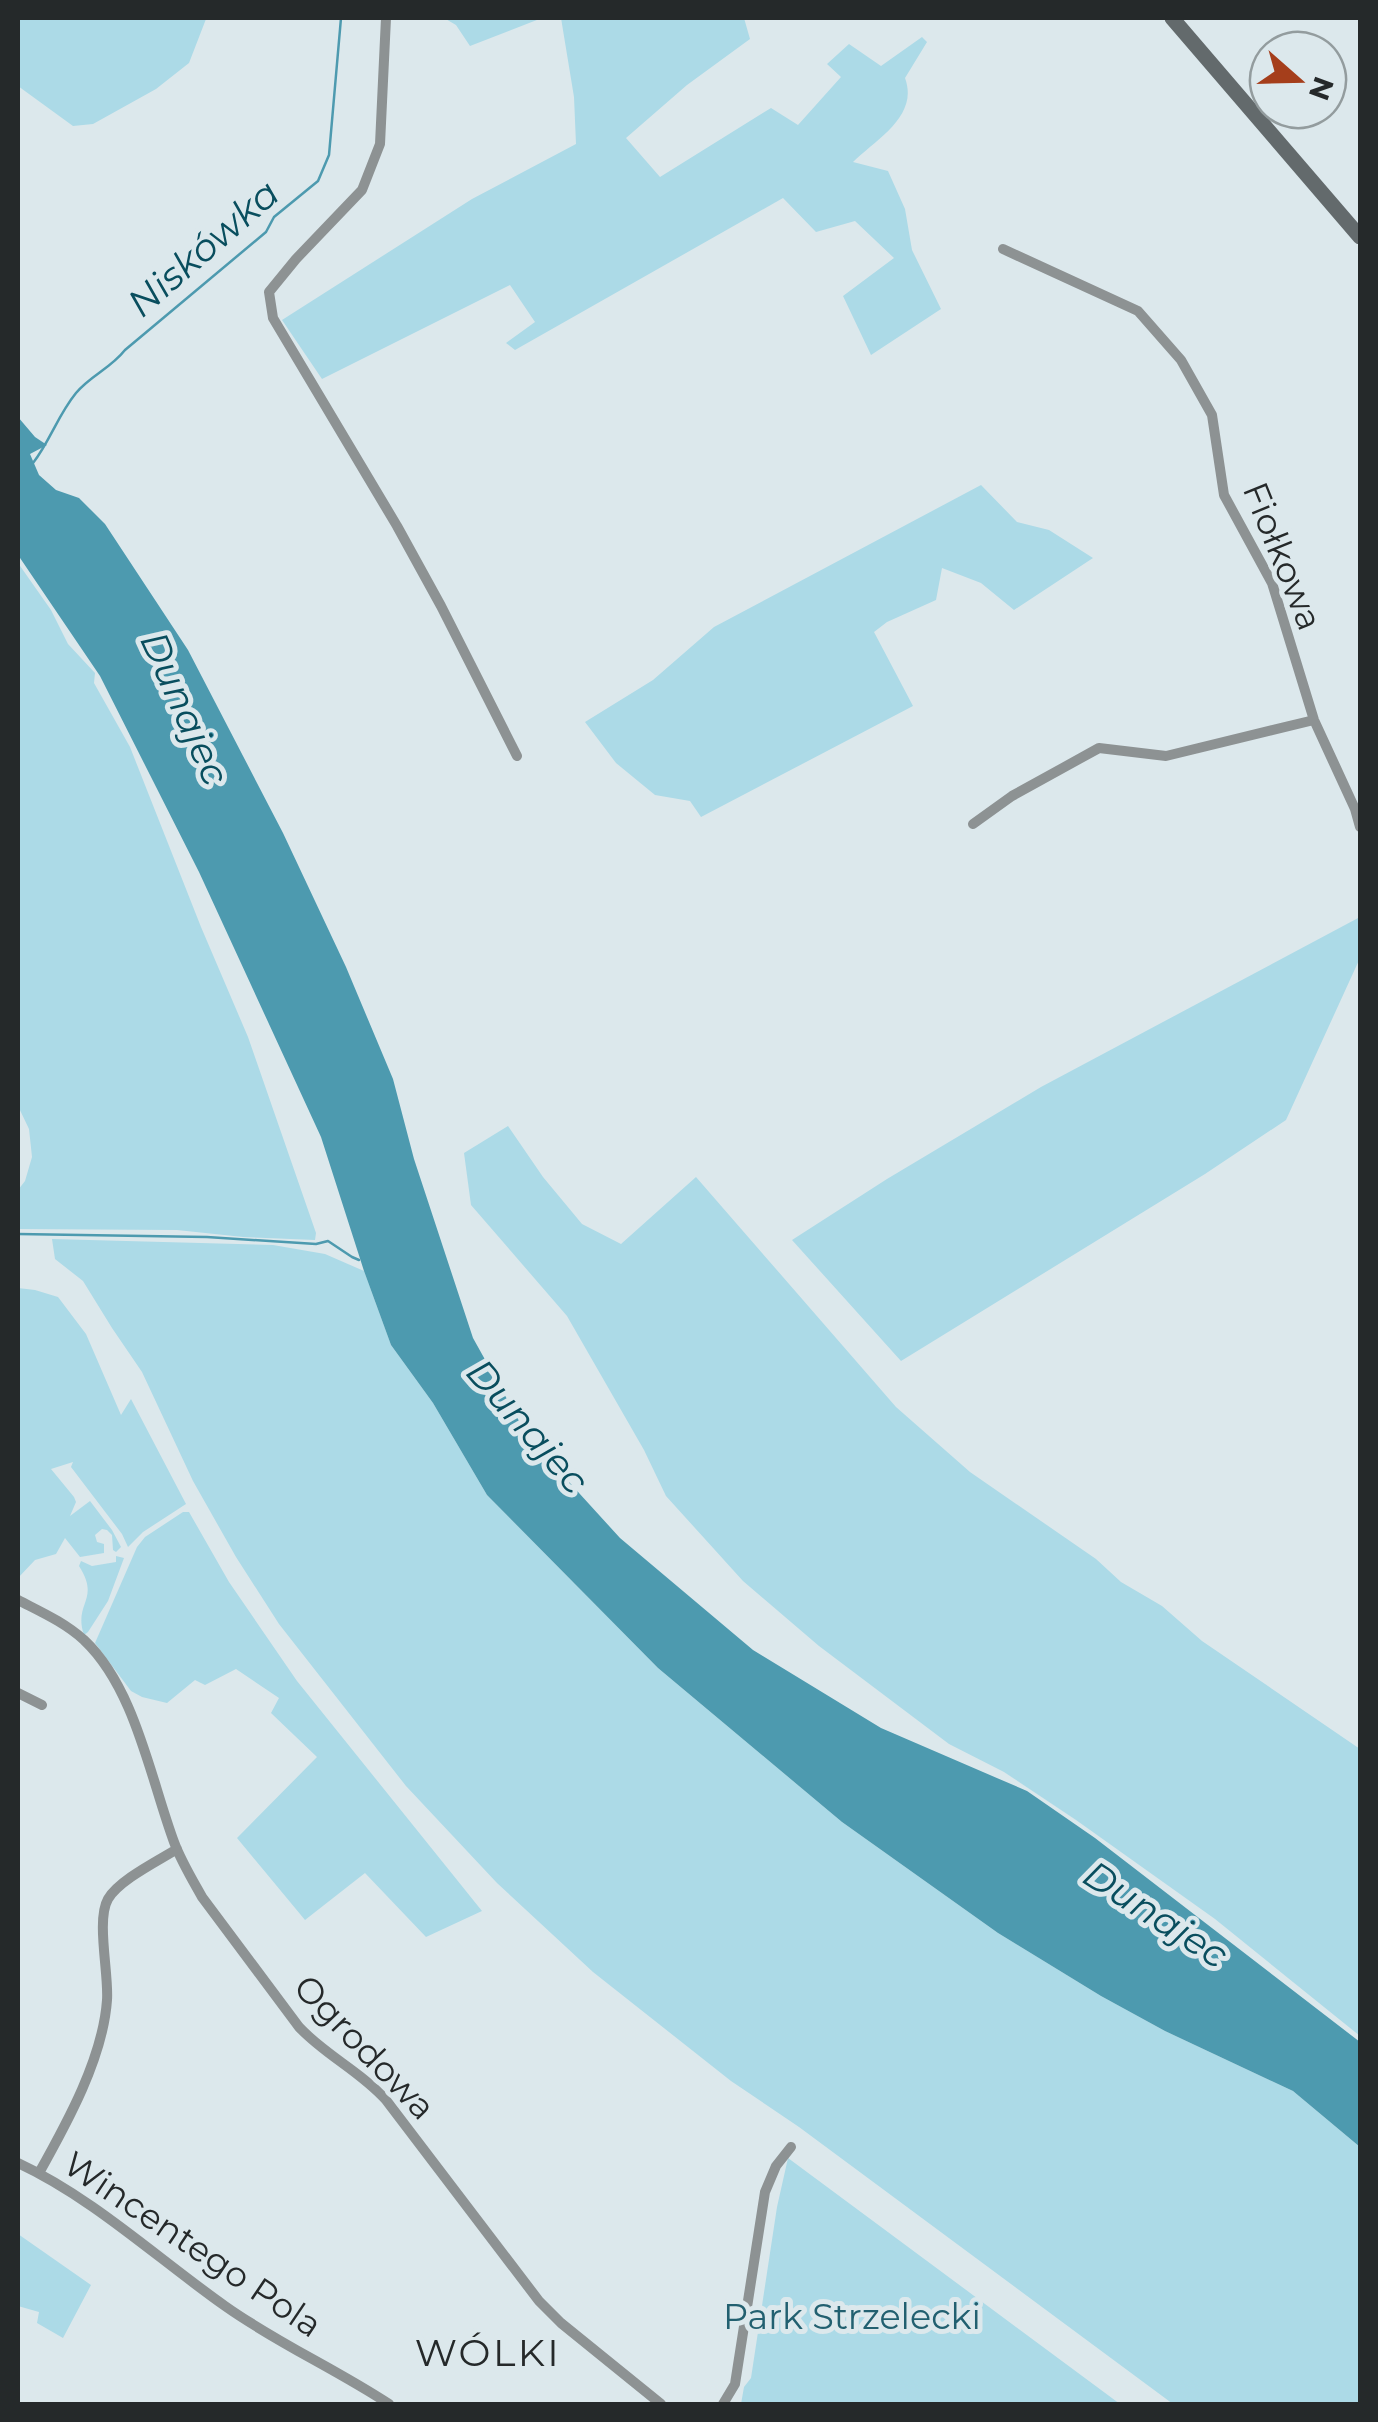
<svg xmlns="http://www.w3.org/2000/svg" width="1378" height="2422" font-family="Montserrat,sans-serif">
	<style>
		.green { fill: #acdae7 }
		.water { fill: #4d9aaf }
		.lines { fill: none; stroke-linecap: round; stroke-linejoin: round }
		.stream { stroke: #4d9aaf; stroke-width: 2.5 }
		.street { stroke: #8d9293; stroke-width: 10 }
		.secondary { stroke: #636a6c; stroke-width: 15 }
		.labels { text-anchor: middle; dominant-baseline: central; stroke-width: 10; stroke-linejoin: round; paint-order: stroke }
		.street-label { font-size: 35px; fill: #25292a; stroke: #dce8ec }
		.park-label { font-size: 35px; fill: #226070; stroke: #dce8ec }
		.water-label { font-size: 38px; font-style: italic; fill: #094e5e; stroke: #dce8ec }
		.neighbourhood-label { font-size: 38px; letter-spacing: 2.5px; fill: #25292a; stroke: #dce8ec }
	</style>
	<rect width="100%" height="100%" fill="#dce8ec"/>
	<!-- green -->
	<path class="green" d="M18 18H205L206 19 189 63 156 89 93 124 73 126 18 86Z
		M444 18H542L470 46 456 25Z
		M561 18H744L750 39 687 85 626 138 660 177 771 108 798 125 841 77 827 64 849 44 881 66 922 37 927 42 905 78C919 116 877 139 853 162L888 171 905 209 912 250 941 309 871 355 843 296 894 258 855 221 816 232 783 198 515 350 506 343 535 322 510 285 322 379 282 320 472 199 576 144 574 97Z
		M981 485 1017 522 1049 530 1093 558 1014 610 981 583 942 568 936 600 887 622 874 632 913 706 701 817 690 801 655 795 616 763 585 722 653 680 714 627Z
		M18 563 51 610 68 644 95 673 94 683 130 747 201 927 248 1037 316 1233 315 1240 243 1237 177 1230 18 1229V1190L25 1181 32 1157 29 1129 18 1106Z
		M1360 917V958L1286 1120 1205 1174 901 1361 792 1240 887 1179 1041 1087Z
		M508 1126 543 1177 582 1224 621 1244 696 1177 896 1407 970 1472 1096 1559 1121 1582 1162 1606 1202 1641 1360 1749V2036L1215 1919 1076 1820 1004 1772 949 1744 819 1646 743 1581 666 1496 644 1450 567 1316 471 1205 464 1153Z
		M52 1239 273 1245 325 1254 364 1271 391 1345 433 1403 487 1495 658 1668 842 1822 998 1933 1101 1996 1165 2031 1293 2091 1360 2147V2404H1173L799 2127 731 2081 593 1972 497 1883 406 1786 279 1624 236 1557 193 1481 142 1372 112 1328 83 1281 55 1259Z
		M18 1288 35 1290 58 1297 86 1334 121 1415 131 1399 186 1504 143 1532 128 1547 122 1534 71 1467 73 1462 51 1469 74 1497 76 1502 70 1516 90 1501 112 1530 121 1547 116 1552 113 1550 112 1535 107 1530 102 1529 95 1535 97 1542 104 1544V1553L80 1557 65 1538 56 1554 35 1560 18 1578Z
		M183 1512H189L229 1582 297 1681 482 1911 426 1937 365 1873 305 1920 237 1838 317 1757 271 1713 279 1698 236 1669 205 1685 195 1680 167 1703 142 1697 131 1691 95 1643 137 1547 145 1537Z
		M116 1556 124 1558 108 1601 88 1632 84 1635C73 1603 101 1600 79 1566L81 1561 92 1566 116 1562Z
		M788 2158 1120 2404H741L744 2387 751 2378 777 2207Z
		M18 2234 91 2285 63 2338 37 2323 39 2312 18 2306Z"/>
	<!-- water -->
	<path class="water" d="M18 417 35 437 47 445 30 454 39 475 56 490 79 498 105 524 188 650 283 833 346 967 393 1079 414 1159 473 1338 528 1437 620 1538 753 1650 881 1728 1027 1791 1095 1838 1360 2042V2147L1293 2091 1165 2031 1101 1996 998 1933 842 1822 658 1668 487 1495 433 1403 391 1345 364 1271 321 1137 199 872 100 676 18 555Z"/>
	<g class="lines">
		<!-- stream -->
		<path class="stream" d="M33 463C50 441 58 415 76 393 91 375 110 369 125 350L266 232 274 217 318 181 329 155 341 18
			M18 1234 207 1237 316 1244 328 1241 352 1257 359 1260"/>
		<!-- street -->
		<path class="street" d="M386 18 380 144 362 190 296 259 269 292 273 318 397 526 441 606 517 756
			M1003 249 1138 311 1181 360 1212 415 1224 495 1272 583 1314 720 1355 809 1360 827
			M973 824 1012 796 1099 748 1166 756 1314 720
			M18 1600C41 1612 64 1622 84 1640 135 1688 150 1777 174 1842 181 1861 192 1879 202 1897L299 2027C325 2055 360 2071 386 2100L539 2301 561 2323 661 2404
			M18 1693 42 1705
			M18 2163C93 2198 157 2258 225 2306 277 2343 336 2369 389 2404
			M39 2173C67 2123 103 2058 107 2000 109 1974 96 1920 108 1899 119 1880 158 1861 177 1849
			M723 2404 735 2384 765 2192 776 2166 791 2147"/>
		<!-- secondary -->
		<path class="secondary" d="M1172 18 1360 237"/>
	</g>
	<g class="labels">
		<!-- street labels -->
		<g class="street-label">
			<text transform="translate(1283 556) rotate(68)">Fiołkowa</text>
			<text transform="translate(365 2047) rotate(46)">Ogrodowa</text>
			<text transform="translate(193 2244) rotate(34)">Wincentego Pola</text>
		</g>
		<!-- park labels -->
		<g class="park-label">
			<text x="852" y="2316">Park Strzelecki</text>
		</g>
		<!-- water labels -->
		<g class="water-label">
			<text transform="translate(203 248) rotate(-41)">Niskówka</text>
			<text transform="translate(185 708) rotate(66)">Dunajec</text>
			<text transform="translate(528 1426) rotate(49)">Dunajec</text>
			<text transform="translate(1156 1914) rotate(33)">Dunajec</text>
		</g>
		<!-- neighbourhood labels -->
		<g class="neighbourhood-label">
			<text x="488" y="2352">WÓLKI</text>
		</g>
	</g>
	<!-- border -->
	<rect width="1378" height="2422" fill="none" stroke="#25292a" stroke-width="40"/>
	<!-- north arrow -->
	<g transform="translate(1298 80) rotate(110)"><circle r="48" fill="#dce8ec" stroke="#939c9e" stroke-width="2.5"/>
	<path d="M0-8L18 38L0 25L-18 38Z" fill="#a53e1b"/>
	<text y="-15" font-size="28" font-weight="bold" text-anchor="middle" fill="#25292a">N</text>
	</g>
</svg>
